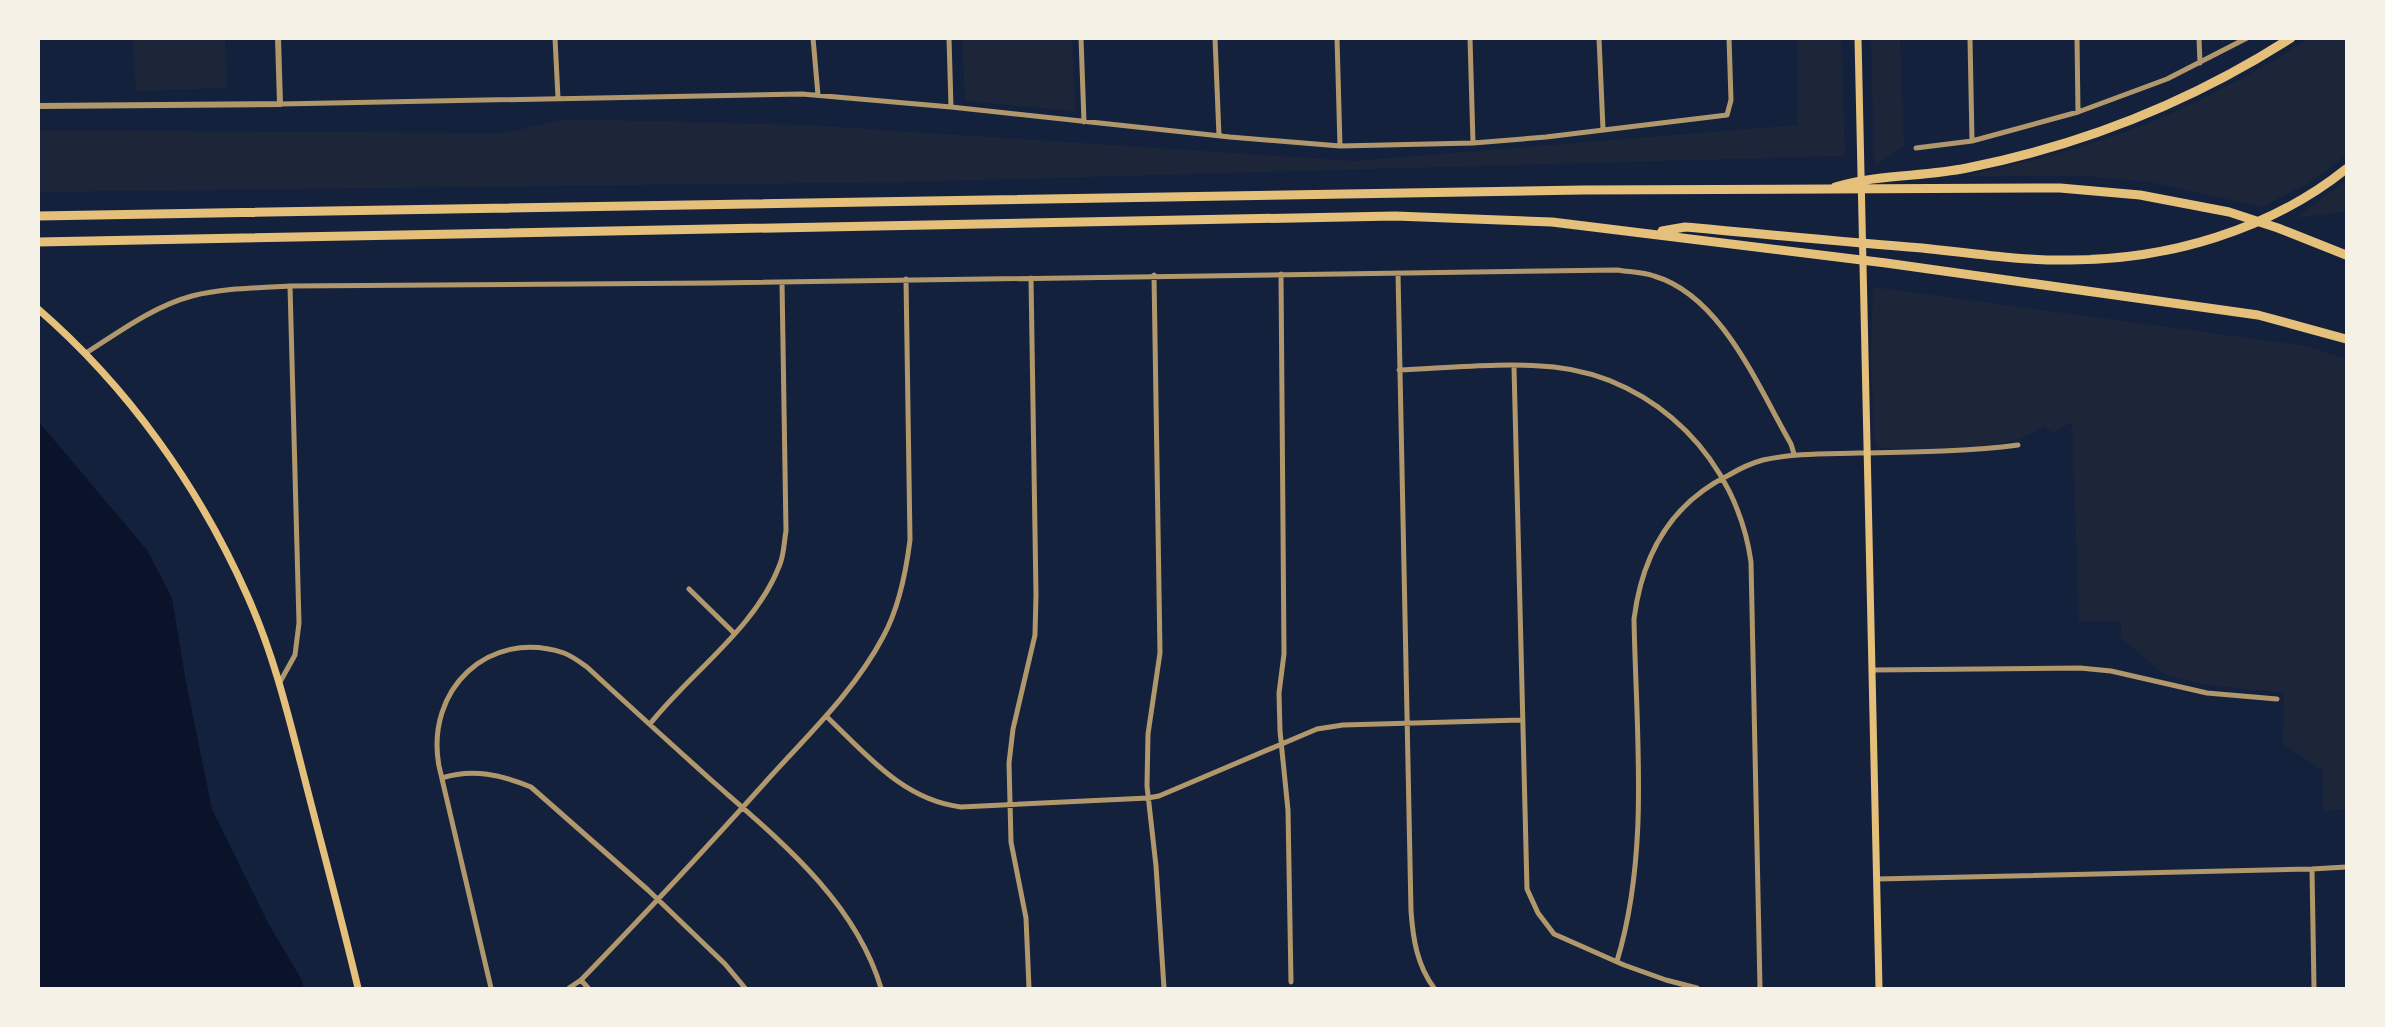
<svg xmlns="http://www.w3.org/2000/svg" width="2385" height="1027" font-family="'Open Sans',sans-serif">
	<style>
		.green { fill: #1d2539 }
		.water { fill: #0b132b }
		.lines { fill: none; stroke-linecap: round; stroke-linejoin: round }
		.minor { stroke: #b1986c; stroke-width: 5 }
		.tertiary { stroke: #b1986c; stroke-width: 6 }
		.secondary { stroke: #e5c07b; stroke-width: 7 }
		.motorway { stroke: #e5c07b; stroke-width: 9 }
	</style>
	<rect width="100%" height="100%" fill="#14213d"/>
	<!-- green -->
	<path class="green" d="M1841 38 1845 156 903 182 39 192V130L505 133 565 119 807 125 1354 161 1798 125 1797 39Z
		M133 39H225L227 88 136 91Z
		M962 39H1072L1075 111 965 101Z
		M1871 39H1913L1900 40 1904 145 1874 167Z
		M2309 39H2346V156L2310 182 2262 207 2150 182 2086 176H1965C2010 165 2055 155 2099 141 2174 117 2243 80 2309 39Z
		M2346 180V211L2297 218Z
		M1873 287 2306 346 2346 359V809L2323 811V771L2283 744 2284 693 2200 684 2164 674 2121 638V621H2079L2072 422 2053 433 2044 426C2001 456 1936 447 1885 448L1877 446 1874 440 1871 354Z"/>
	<!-- water -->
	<path class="water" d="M39 422 147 550 172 598 186 682 212 809 268 923 302 980 303 988H39Z"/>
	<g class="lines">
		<!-- minor -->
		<path class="minor" d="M555 38 558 98
			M813 38 818 95
			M949 38 951 107
			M1081 38 1084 122
			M1215 38 1219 136
			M1337 38 1340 146
			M1470 38 1473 143
			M1599 38 1603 129
			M1970 38 1972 141
			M2077 38 2078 112
			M2199 38 2200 63
			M280 104 802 94 951 107 1230 137 1340 146 1473 143 1546 137 1727 115 1731 100 1729 38
			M1916 148 1972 141 2078 112 2167 79 2247 38
			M1398 273 1411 911C1413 939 1417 965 1434 988
			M1281 274 1284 654 1279 693 1280 731 1288 810 1291 982
			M1154 275 1160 653 1148 734 1147 786 1156 866 1164 988
			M86 353C119 332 154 306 192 296 224 288 257 288 290 286L713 283 1617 270C1629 272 1643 272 1654 276 1722 296 1758 387 1791 444L1794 454
			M1514 367 1527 889 1538 913 1554 934 1624 965 1666 980 1697 988
			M1399 370C1447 368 1507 362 1554 367 1657 378 1737 461 1751 562L1760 988
			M689 589 734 633
			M1873 670 2080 668 2111 671 2207 693 2277 699
			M280 682 295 655 299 623 290 286
			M826 716C866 754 903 800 961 807L1148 798 1159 796 1317 729 1343 725 1521 720
			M650 724C692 671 756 628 780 564 784 554 784 542 786 531L782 282
			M442 778C473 768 502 775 531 787L648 890 725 964 745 988
			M2312 869 2314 988
			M1877 879 2312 869 2346 867
			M1617 961C1650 852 1636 732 1634 619 1642 556 1670 504 1729 475 1739 469 1752 463 1763 460 1795 453 1826 454 1859 453 1912 452 1965 452 2018 445
			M581 980 588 988
			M491 988 439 766C425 690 488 628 564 653 572 656 580 662 587 667 628 705 669 742 710 779 777 838 855 900 881 988
			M569 988 581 980C645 914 708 846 770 777 810 733 855 690 883 637 899 608 906 572 910 540L906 279
			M1029 988 1026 918 1011 842 1009 763 1013 729 1035 635 1036 595 1031 278"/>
		<!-- tertiary -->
		<path class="tertiary" d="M38 106 280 104 278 38"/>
		<!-- secondary -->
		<path class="secondary" d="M1858 38 1879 988
			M38 309C128 387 199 487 247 595 275 657 290 722 307 788 324 854 342 921 358 988"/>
		<!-- motorway -->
		<path class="motorway" d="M1835 187C1878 174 1923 177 1967 168 2083 145 2191 102 2291 38
			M38 216 1583 190 2060 188 2140 195 2229 212 2278 228 2346 255
			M1662 231 1685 227C1764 234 1843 242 1922 248 1971 253 2021 261 2070 260 2167 260 2270 230 2346 169
			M38 242 1395 216 1552 222 1886 263 2258 315 2346 339"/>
	</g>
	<!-- border -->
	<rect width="2385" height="1027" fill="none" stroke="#f6f1e7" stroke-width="80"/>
</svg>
